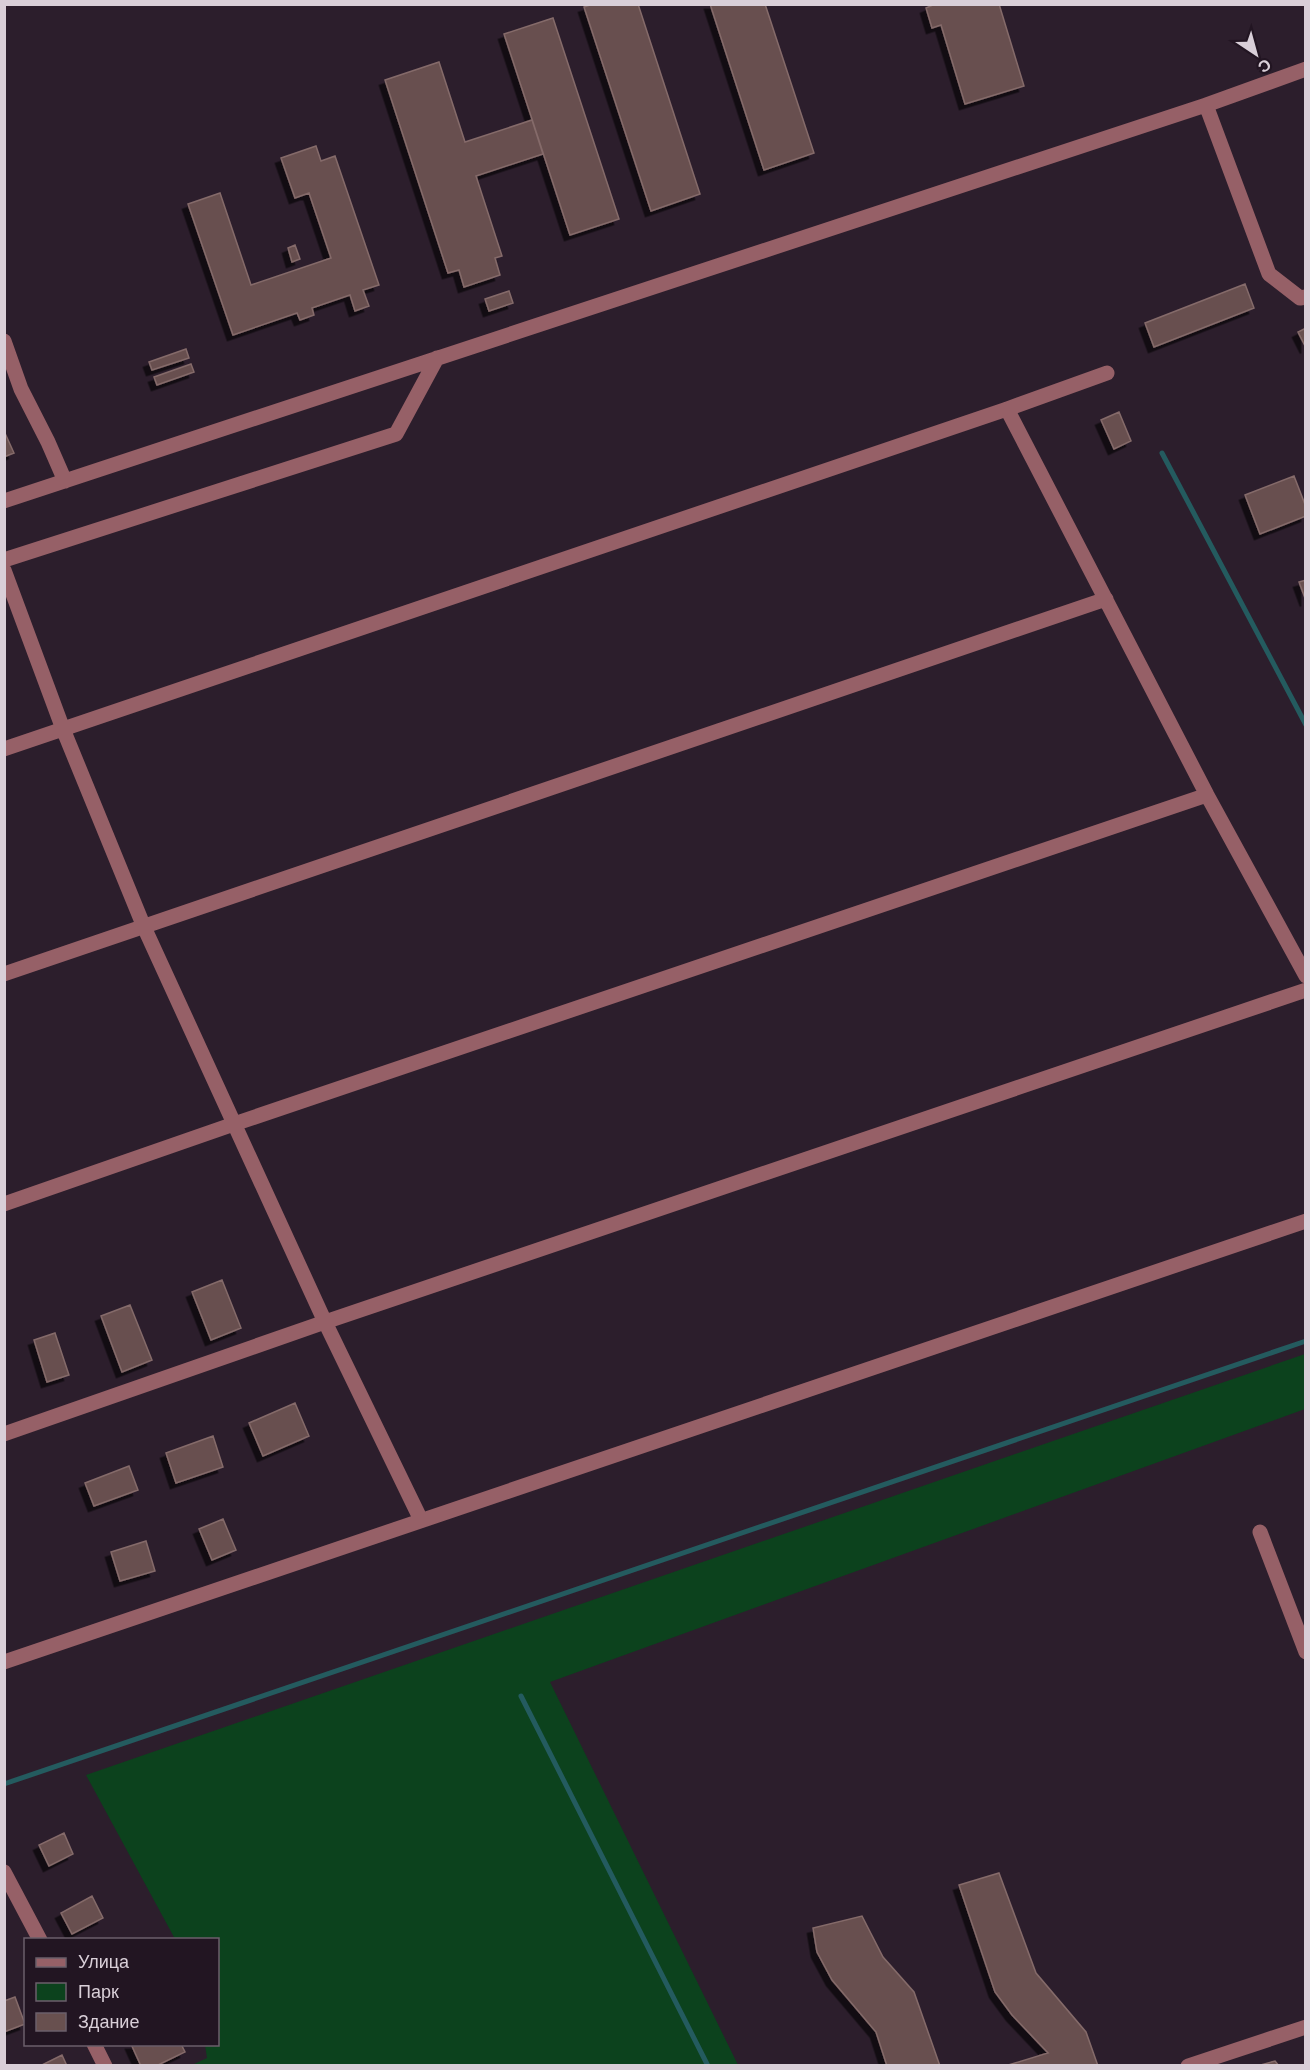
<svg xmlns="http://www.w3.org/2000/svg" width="1310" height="2070" font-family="Barlow,sans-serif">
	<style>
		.green { fill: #0c421d }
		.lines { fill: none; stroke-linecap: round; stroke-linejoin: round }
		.stream { stroke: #245b5f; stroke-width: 5 }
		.building { fill: #68504f; stroke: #856b6a; stroke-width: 1.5; filter: url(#shadow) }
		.minor { stroke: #966067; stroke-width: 15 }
	</style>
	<defs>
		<filter id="shadow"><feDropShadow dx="-5.5" dy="5.5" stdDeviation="0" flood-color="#0009"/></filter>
	</defs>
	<rect width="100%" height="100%" fill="#2c1e2c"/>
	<!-- green -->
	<path class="green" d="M1305 1354V1409L550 1682 738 2065H192L207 2058 205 2045 218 2044V1940L175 1939 86 1775Z"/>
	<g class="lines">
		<!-- stream -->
		<path class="stream" d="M1162 453 1306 725
			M521 1696 708 2066
			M4 1784 1306 1341"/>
	</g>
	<!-- building -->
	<path class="building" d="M593 4H638L700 194 651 211 584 7Z
		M710 4H765L814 153 764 170Z
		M999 4 1024 86 965 104 941 25 932 28 926 8 935 4Z
		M553 18 619 219 570 235 504 34Z
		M439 62 465 142 532 120 543 154 476 176 502 256 495 258 500 275 464 287 459 270 448 273 385 80Z
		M316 146 321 161 335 156 379 285 363 290 369 306 355 311 350 295 312 308 314 315 300 320 297 313 233 335 188 204 220 193 251 285 331 258 309 193 295 198 281 158Z
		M295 245 300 259 292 262 288 248Z
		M1245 284 1254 308 1154 347 1145 323Z
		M509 291 513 303 489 311 485 299Z
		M1306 328V348L1298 332Z
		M186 349 189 358 152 370 149 362Z
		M191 364 194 372 157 385 154 377Z
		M1119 412 1131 441 1114 449 1101 420Z
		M4 431 14 453 4 457Z
		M1294 476 1306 507V516L1260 534 1245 495Z
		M1306 580V601L1299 582Z
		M222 1280 241 1328 211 1340 192 1292Z
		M130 1305 152 1360 122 1372 101 1316Z
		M55 1333 69 1375 47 1382 34 1340Z
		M295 1403 309 1436 263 1456 249 1423Z
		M213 1436 223 1467 176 1483 166 1453Z
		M129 1466 138 1490 94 1506 85 1483Z
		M223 1519 236 1550 212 1560 199 1529Z
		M146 1541 155 1571 120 1581 111 1552Z
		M64 1833 73 1854 49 1866 39 1845Z
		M999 1873 1036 1973 1086 2032 1098 2066H1005L1048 2053 1012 2015 995 1992 959 1885Z
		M92 1896 103 1918 72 1934 61 1913Z
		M862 1916 883 1957 914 1992 940 2066H887L876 2032 832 1980 817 1952 813 1928Z
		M15 1997 25 2024 4 2032V2001Z
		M131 2044H181L185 2052 156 2066H141Z
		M62 2055 67 2066H40Z
		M1275 2061 1279 2066H1257Z"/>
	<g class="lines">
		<!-- minor -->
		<path class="minor" d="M1206 105 1269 274 1300 298 1306 297
			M4 341 21 389 48 442 65 481
			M1007 409 1207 795 1306 976
			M4 501 1206 105 1306 69
			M4 560 396 434 437 358
			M4 570 63 729 144 927 325 1322 421 1520
			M4 749 1007 409 1107 373
			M4 974 1106 599
			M4 1204 234 1124 1207 795
			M4 1434 325 1322 1306 990
			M1260 1532 1306 1652
			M4 1662 1306 1221
			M4 1872 40 1940
			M94 2044 105 2066
			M1188 2066 1306 2027"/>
	</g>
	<!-- border -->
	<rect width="1310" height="2070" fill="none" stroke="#d9cfd8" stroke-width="12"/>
	<!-- legend -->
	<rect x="24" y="1938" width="195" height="108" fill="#221522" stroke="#6b5f6b" stroke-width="1.5"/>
	<rect x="36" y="1958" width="30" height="9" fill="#966067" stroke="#6b5f6b" stroke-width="1.5"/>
	<text x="78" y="1968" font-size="18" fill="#d9cfd8">Улица</text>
	<rect x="36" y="1983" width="30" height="18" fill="#0c421d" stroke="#6b5f6b" stroke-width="1.5"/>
	<text x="78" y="1998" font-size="18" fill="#d9cfd8">Парк</text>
	<rect x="36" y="2013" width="30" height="18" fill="#68504f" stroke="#6b5f6b" stroke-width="1.5"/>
	<text x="78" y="2028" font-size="18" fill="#d9cfd8">Здание</text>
	<!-- north arrow -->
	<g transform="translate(1256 54) rotate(144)" stroke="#221522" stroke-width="4.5" paint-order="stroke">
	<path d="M0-4.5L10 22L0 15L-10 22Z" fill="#d9cfd8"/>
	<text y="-9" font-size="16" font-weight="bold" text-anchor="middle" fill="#d9cfd8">С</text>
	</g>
</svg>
